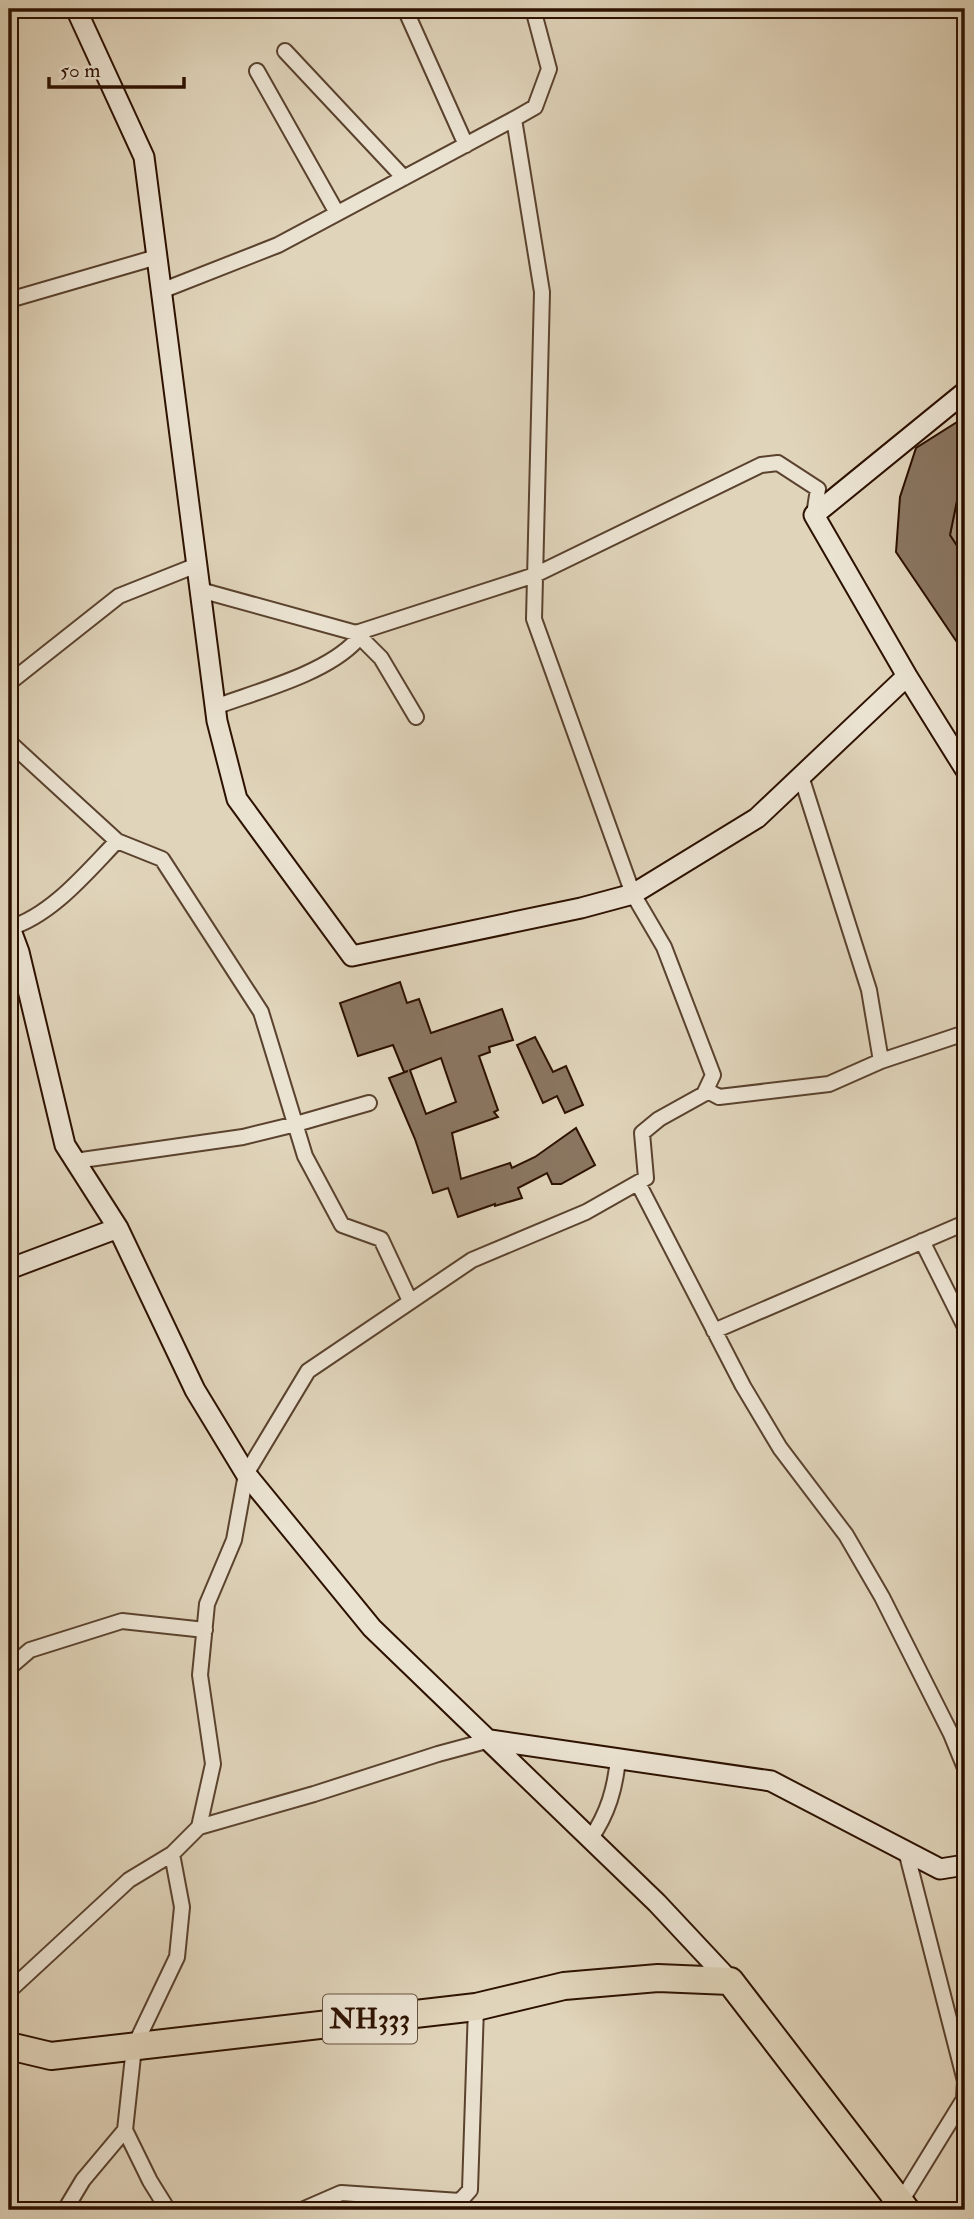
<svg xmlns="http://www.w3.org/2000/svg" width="974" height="2219" font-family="'IM FELL Double Pica',serif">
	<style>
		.water { fill: #a3927b; stroke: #745e4a; stroke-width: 2 }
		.building { fill: #8a7661; stroke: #2d1100; stroke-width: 2; fill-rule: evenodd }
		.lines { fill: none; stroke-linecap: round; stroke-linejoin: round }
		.street-casing { stroke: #5a422e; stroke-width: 18 }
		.secondary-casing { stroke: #2d1100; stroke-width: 23 }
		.highway-casing { stroke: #2d1100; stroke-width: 30 }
		.street { stroke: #ebe3d2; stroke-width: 14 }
		.secondary { stroke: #ebe3d2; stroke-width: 19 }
		.highway { stroke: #e0d4ba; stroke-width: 26 }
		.labels { text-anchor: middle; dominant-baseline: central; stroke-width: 7; stroke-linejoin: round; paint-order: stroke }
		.shield { fill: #ebe3d2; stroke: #66503f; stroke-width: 2 }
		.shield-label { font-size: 28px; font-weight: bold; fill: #2d1100 }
	</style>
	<rect width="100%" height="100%" fill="#e0d4ba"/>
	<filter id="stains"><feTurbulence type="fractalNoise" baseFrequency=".00286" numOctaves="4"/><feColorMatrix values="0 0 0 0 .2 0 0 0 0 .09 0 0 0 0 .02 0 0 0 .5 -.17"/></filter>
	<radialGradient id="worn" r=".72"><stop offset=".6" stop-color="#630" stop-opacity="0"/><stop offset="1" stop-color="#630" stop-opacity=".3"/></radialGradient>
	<!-- water -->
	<path class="water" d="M965 478V558L950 535 961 481Z"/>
	<!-- building -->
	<path class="building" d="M965 417V478L961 481 950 535 965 558V654L896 552 900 497 916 448Z
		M400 982 407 1003 419 999 431 1033 502 1009 513 1040 489 1047 490 1052 479 1056 498 1110 494 1112 498 1117 452 1133 461 1179 510 1163 512 1168 535 1157 576 1128 595 1165 561 1184H552L547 1173 518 1188 522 1198 495 1206V1204L458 1217 448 1188 433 1193 415 1139 389 1078 408 1071 404 1072 393 1045 358 1056 340 1003ZM441 1058 456 1102 426 1114 410 1070Z
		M535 1037 553 1072 566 1066 583 1105 565 1113 557 1096 543 1103 517 1045Z"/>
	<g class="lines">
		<defs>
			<path id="street" d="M405 9 466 145
				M961 9 965 15
				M285 51 404 178
				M257 71 337 213
				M514 119 535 107 549 69 533 9
				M9 300 157 257
				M200 590 356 633 381 658 416 717
				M9 683 119 596 197 565
				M215 707C258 691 325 674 356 641V633L535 575 761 465 778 463 818 489 814 515
				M9 742 117 841 162 859 261 1012 305 1156 342 1225 381 1239 410 1301
				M801 776 869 990 881 1061
				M9 928C51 916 87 872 117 841
				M706 1090 719 1097 829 1084 881 1061 965 1033
				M75 1161 243 1137 296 1124 369 1103
				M638 1183 743 1386 780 1448 846 1535 882 1597 951 1734 965 1768
				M922 1241 965 1327
				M714 1331 965 1223
				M9 1668 30 1650 122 1621 205 1630
				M199 1827 314 1794 438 1754 490 1740
				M591 1838C608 1813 615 1789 618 1759
				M9 1991 129 1880 172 1854 199 1827 213 1764 200 1675 207 1604 234 1540 246 1474 308 1371 472 1260 586 1212 646 1178 642 1133 659 1119 704 1094 713 1075 664 947 633 894 534 619 542 292 514 119 278 245 161 291
				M125 2130 150 2181 168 2210
				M900 2203 964 2099 965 2081 906 1851
				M65 2210 83 2180 125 2130 134 2047 177 1957 182 1907 172 1854
				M302 2210 341 2193 460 2201 470 2190 476 2007"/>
			<path id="secondary" d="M76 9 144 157 217 721 237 799 352 956 581 908 633 894 757 818 907 676
				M965 392 814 515 907 676 965 769
				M9 925 19 952 65 1145 118 1228 195 1390 246 1474 372 1628 657 1903 730 1981
				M9 1269 118 1228
				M490 1740 771 1781 940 1869 965 1865"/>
			<path id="highway" d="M9 2046 51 2056 476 2007 564 1986 658 1978 730 1981 906 2210"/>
		</defs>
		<!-- street casing -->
		<use href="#street" class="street-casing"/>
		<!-- secondary casing -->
		<use href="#secondary" class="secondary-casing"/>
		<!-- highway casing -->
		<use href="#highway" class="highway-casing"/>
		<!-- street -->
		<use href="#street" class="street"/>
		<!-- secondary -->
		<use href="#secondary" class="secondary"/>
		<!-- highway -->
		<use href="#highway" class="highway"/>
	</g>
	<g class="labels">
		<!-- shield labels -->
		<rect class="shield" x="323" y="1994.5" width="94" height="49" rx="5"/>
		<g class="shield-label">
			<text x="370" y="2019">NH333</text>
		</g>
	</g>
	<!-- margin -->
	<rect width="974" height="2219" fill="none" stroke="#e0d4ba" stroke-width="35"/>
	<rect x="10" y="10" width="953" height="2198" fill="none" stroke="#2d1100" stroke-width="3.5"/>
	<rect x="18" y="18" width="939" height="2184" fill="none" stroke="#2d1100" stroke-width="2"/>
	<!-- scale -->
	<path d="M49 77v10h135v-10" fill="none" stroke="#2d1100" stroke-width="3.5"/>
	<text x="60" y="77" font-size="21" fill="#2d1100" stroke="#ebe3d2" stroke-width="5" paint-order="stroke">50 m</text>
	<rect width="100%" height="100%" filter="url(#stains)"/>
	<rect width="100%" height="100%" fill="url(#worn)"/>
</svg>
